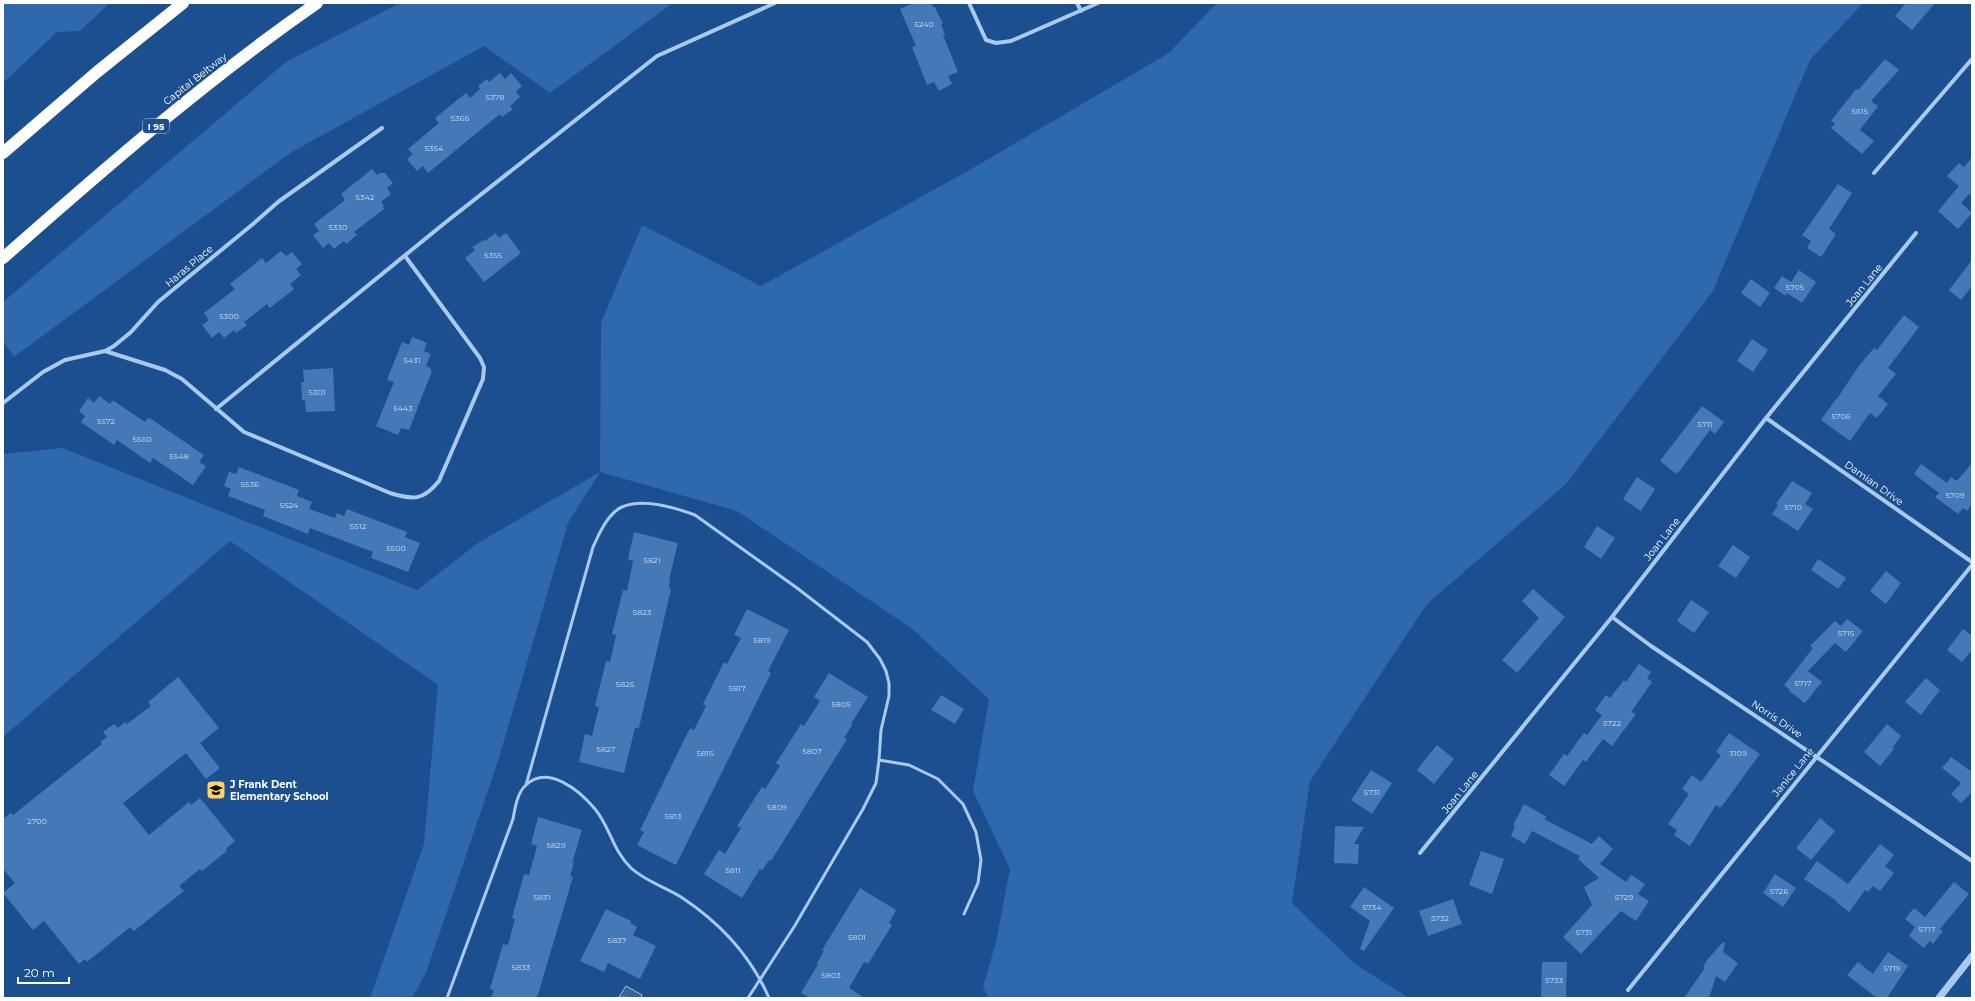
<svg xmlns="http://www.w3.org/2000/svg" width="1975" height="1001" font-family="Montserrat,sans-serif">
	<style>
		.green { fill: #2e69ad }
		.water { fill: #3c6290; stroke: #9cc4f0 }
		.building { fill: #4478b7 }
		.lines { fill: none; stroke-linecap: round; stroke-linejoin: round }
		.service { stroke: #a9c9ee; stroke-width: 3 }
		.minor { stroke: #a9c9ee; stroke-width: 4 }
		.tertiary { stroke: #a9c9ee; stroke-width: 7 }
		.motorway { stroke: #fff; stroke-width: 12 }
		.labels { text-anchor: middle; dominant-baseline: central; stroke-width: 3.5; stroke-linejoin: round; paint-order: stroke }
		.number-label { font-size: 8px; fill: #d0dded }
		.shield { fill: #1b4f8f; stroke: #bbcadd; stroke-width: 1 }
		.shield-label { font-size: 9px; font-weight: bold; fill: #fff }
		.street-label { font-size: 10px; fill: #fff; stroke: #1b4f8f }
		.poi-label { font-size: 10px; font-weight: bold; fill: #fff; stroke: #1b4f8f; text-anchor: start }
	</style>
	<rect width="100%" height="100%" fill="#1b4f8f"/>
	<!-- green -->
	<path class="green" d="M3 3H110L80 31 57 32 3 83Z
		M400 3H673L550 93 484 46 290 153 14 357 3 341V302L286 62Z
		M1217 3H1863L1810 60 1713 291 1566 484 1427 604 1310 781 1292 903 1355 964 1409 998H989L983 987 996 942 1010 869 973 791 989 699 911 628 737 511 600 472 568 523 498 761 426 973 412 998H370L424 844 438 685 230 541 3 737V454L63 448 417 590 478 543 600 472 601 323 642 225 761 286 973 168 1169 53Z"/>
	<!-- water -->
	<path class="water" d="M626 986 642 995 641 998 619 997Z"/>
	<!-- building -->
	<path class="building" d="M913 3H931L933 7H935L943 24H941L945 35H943L958 72 948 76 952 84 939 91 934 82 927 85 912 47 916 46 900 9Z
		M1906 3H1935L1912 30 1895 16Z
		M1885 59 1899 70 1871 101 1878 106 1860 130 1874 141 1862 154 1831 128 1835 124 1831 121 1856 89 1858 90Z
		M500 73 505 79 511 73 522 86 516 91 520 97 510 106 513 109 502 117 500 114 428 173 423 166 417 171 407 159 413 154 408 149 439 123 435 118 466 93 470 98 480 89 478 86 487 79 489 82Z
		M1972 157V197L1969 194 1961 203 1972 213 1958 229 1938 211 1959 186 1947 176 1959 163 1964 167Z
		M372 169 377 175 380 173H385L393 183 387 188 391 194 381 202 384 206 383 207 384 209 354 232 357 235 346 244 344 241 334 249 329 243 323 248 313 235 319 231 314 224 345 200 341 194Z
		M1838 184 1852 193 1829 229 1836 234 1821 257 1807 248 1811 241 1802 235Z
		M495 233 499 238 506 233 521 253 484 282 465 258 475 250 472 247 484 240 485 241Z
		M281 251 286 256 292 252 302 264 296 269 301 275 290 284 294 289 270 308 267 304 244 322 247 325 236 333 234 330 224 338 219 332 212 338 202 325 209 320 204 313 235 289 230 284 262 258 266 263Z
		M1972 260V286L1961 300 1949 290Z
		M1799 270 1816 282 1802 303 1787 293 1786 296 1774 288 1782 276 1791 282Z
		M1751 279 1770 293 1760 307 1741 293Z
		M1904 315 1919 327 1888 368 1896 374 1878 396 1888 404 1877 418 1870 413 1850 441 1821 420 1836 399H1837L1858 367 1874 348 1877 350Z
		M412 337 427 343 424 351 431 354 426 366 431 368 430 370 432 371 409 430 401 428 398 435 376 426 394 382 387 380 402 342 409 345Z
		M1752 339 1768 350 1753 372 1737 361Z
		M333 368 335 411 306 412 305 400H302L301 382H304L303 370Z
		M99 396 110 404 112 401H114L145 422 148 418 151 419 204 455 199 462 206 466 193 485 153 458 150 463 117 440 114 445 81 422 85 416 79 411 88 398 94 403Z
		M1702 406 1724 422 1715 434 1710 430 1678 473 1677 472 1676 474 1660 461Z
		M1972 463V504L1967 511 1963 508 1958 514 1935 497 1939 493 1914 474 1921 464 1947 483 1951 477 1957 481Z
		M239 467 299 490 297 496 312 502 309 509 335 518 337 513 344 516 347 509 407 532 405 537 420 543 408 572 371 558 373 552 310 528 308 534 263 516 265 510 228 496 231 489 224 486 229 472 236 474Z
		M1637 477 1655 489 1641 511 1623 499Z
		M1792 481 1812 493 1805 504 1813 509 1798 531 1772 514 1778 505 1776 504Z
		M1597 526 1615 538 1601 559 1584 547Z
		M634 532 678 543 670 576 669 588 671 589 639 728H635L624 773 579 762 585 734 592 736 599 707 595 706 606 661 610 662 616 635 612 634 623 590 627 591 633 561 628 559Z
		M1733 545 1750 557 1736 578 1718 566Z
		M1818 559 1846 578 1838 589 1811 570Z
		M1886 571 1901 583 1886 604 1870 591Z
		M1533 589 1565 617 1517 673 1502 660 1539 618 1522 601Z
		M1691 600 1709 612 1694 633 1677 621Z
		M747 609 789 630 768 671 771 673 676 865 637 845 644 832 640 830 690 728 694 730 706 706 703 704 724 662 727 664 741 638 734 635Z
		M1847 619 1863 631 1846 652 1835 643 1808 671 1822 682 1805 703 1789 691 1790 690 1784 685 1813 648 1810 646 1835 621 1841 626Z
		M1963 629 1972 636V650L1962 662 1947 650Z
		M1639 664 1651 672 1647 678 1652 682 1631 712 1636 714 1612 746 1603 739 1586 762 1583 760 1564 786 1549 775 1564 754 1567 756 1584 733 1587 735 1602 715 1595 710 1606 695 1610 698 1624 680 1626 682Z
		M829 673 868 697 851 724 852 725 844 738 847 739 771 861 769 860 762 871 760 869 742 898 704 874 719 850 725 854 741 828 737 826 762 787 765 789 780 766 776 763 801 724 804 726 820 701 814 697Z
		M178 677 219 728 200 743 220 768 206 779 186 753 123 803 149 835 189 802 191 805 200 798 235 841 226 849 227 851 202 871 200 869 179 886 184 891 134 931 130 927 87 962 85 959 79 964 44 921 33 930 3 893 15 883 3 869V819L11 813 13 815 102 744 100 742 107 737 103 732 114 724 118 728 125 722 127 724 151 706 148 702Z
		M1926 678 1940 690 1921 715 1905 702Z
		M941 695 964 709 955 724 931 710Z
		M1887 724 1901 736 1892 748 1894 749 1880 766 1864 752Z
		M1729 733 1760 754 1725 802 1720 808 1716 805 1690 846 1674 835 1677 830 1668 824 1689 794 1682 789 1692 775 1701 782 1721 755 1716 752Z
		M1437 745 1454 759 1434 784 1417 770Z
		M1951 757 1972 772V792L1961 803 1951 794 1961 783 1942 768Z
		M1371 770 1392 783 1372 814 1351 800Z
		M1524 804 1547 817 1544 819 1592 844 1599 836 1613 849 1600 864 1626 882 1631 875 1645 884 1638 894 1649 901 1636 921 1621 911 1581 954 1563 937 1592 905 1584 887 1599 878 1578 859 1580 856 1532 831 1525 844 1511 836 1515 826 1513 825Z
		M538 817 582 830 572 863H574L570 876 573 877 537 998H491L494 990 490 989 503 944 508 945 515 919 512 918 524 874 529 875 537 846 531 844Z
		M1820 818 1835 831 1811 860 1796 848Z
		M1335 826 1364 827 1354 844H1359L1358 864 1334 863Z
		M1880 844 1894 855 1885 866 1894 873 1880 891 1873 886 1868 892 1865 890 1849 912 1836 902 1837 901 1804 879 1817 861 1848 884Z
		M1481 851 1504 859 1492 894 1469 885Z
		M1775 874 1796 888 1783 907 1763 893Z
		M1954 882 1969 894 1940 929 1943 931 1933 944 1930 941 1924 948 1909 936 1915 927 1905 919 1914 908 1925 917Z
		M1364 887 1394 908 1364 951 1360 949 1370 921 1350 907Z
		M860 888 896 910 889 923 892 925 868 964 864 962 849 988 865 998H810L801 993 818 964 817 963 824 951 822 950Z
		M1453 899 1462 924 1428 936 1419 911Z
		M606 909 631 921 630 923 637 927 633 935 656 946 640 979 608 963 604 972 580 961Z
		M1723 942 1725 943 1723 952 1738 963 1725 982 1716 976 1709 998H1684L1705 968 1703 967 1707 960Z
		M1888 952 1908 966 1887 998H1877L1847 975 1858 962 1873 974Z
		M1542 962H1567L1566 998H1541Z"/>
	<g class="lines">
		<!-- service -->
		<path class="service" d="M879 760 909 765 938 779 963 804 976 832 981 860 978 883 964 914
			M526 785 593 547C599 534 608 513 622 507 642 498 676 508 695 515L797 588 867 642 880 659 886 671 889 683V696L881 730 879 760 876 783 863 809 794 927 748 998
			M447 998 513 819C515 808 517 793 526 785 548 764 580 791 595 809 610 827 613 851 631 868 645 881 665 887 681 897 719 922 751 956 769 998"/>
		<!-- minor -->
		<path class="minor" d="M969 3 986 40 996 43 1011 41 1098 3
			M1077 3 1081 11
			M1874 173 1972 59
			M105 351 165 370 182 379 244 432 390 493C413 500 423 501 439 481L483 379 484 367 480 358 405 256
			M3 403 43 372 65 360 105 351 114 346 131 332 158 302 253 224 278 202 382 128
			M216 409 446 222 657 56 775 3
			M1766 418 1972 562
			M1612 617 1651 646 1972 861
			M1420 853 1612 617 1766 418 1916 233
			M1628 990 1972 565"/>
		<!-- tertiary -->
		<path class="tertiary" d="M1939 998 1972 956"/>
		<!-- motorway -->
		<path class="motorway" d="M3 153 97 72 183 3
			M3 258C104 169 206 80 317 3"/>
	</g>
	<!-- icons -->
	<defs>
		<symbol id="school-square" viewBox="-11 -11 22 22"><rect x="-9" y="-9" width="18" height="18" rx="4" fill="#ffd166" stroke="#1b4f8f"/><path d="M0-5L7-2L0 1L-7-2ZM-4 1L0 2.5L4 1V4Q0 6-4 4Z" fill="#111"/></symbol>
	</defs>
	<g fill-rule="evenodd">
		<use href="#school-square" x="205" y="779" width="22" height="22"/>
	</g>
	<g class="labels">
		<!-- number labels -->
		<g class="number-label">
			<text x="924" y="24">5240</text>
			<text x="495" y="97">5378</text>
			<text x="1860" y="111">5615</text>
			<text x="460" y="118">5366</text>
			<text x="434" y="148">5354</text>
			<text x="365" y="197">5342</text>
			<text x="338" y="227">5330</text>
			<text x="493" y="255">5355</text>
			<text x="1795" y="287">5705</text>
			<text x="229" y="316">5300</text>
			<text x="412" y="360">5431</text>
			<text x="317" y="392">5301</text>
			<text x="403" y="408">5443</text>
			<text x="1841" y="416">5706</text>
			<text x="106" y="421">5572</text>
			<text x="1705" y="424">5711</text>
			<text x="142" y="439">5560</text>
			<text x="179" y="456">5548</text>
			<text x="250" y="484">5536</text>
			<text x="1955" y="495">5709</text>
			<text x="289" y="505">5524</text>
			<text x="1793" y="507">5710</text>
			<text x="358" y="526">5512</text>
			<text x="396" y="548">5500</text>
			<text x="652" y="560">5821</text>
			<text x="642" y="612">5823</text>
			<text x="1846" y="633">5715</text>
			<text x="762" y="640">5819</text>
			<text x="1803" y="683">5717</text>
			<text x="625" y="684">5825</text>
			<text x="737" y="688">5817</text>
			<text x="841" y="704">5805</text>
			<text x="1612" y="723">5722</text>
			<text x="606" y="749">5827</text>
			<text x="812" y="751">5807</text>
			<text x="705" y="753">5815</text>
			<text x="1738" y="753">3109</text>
			<text x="1372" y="792">5731</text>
			<text x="777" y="807">5809</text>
			<text x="673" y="816">5813</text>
			<text x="37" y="821">2700</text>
			<text x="556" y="845">5829</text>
			<text x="733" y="870">5811</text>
			<text x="1779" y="891">5726</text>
			<text x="542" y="897">5831</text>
			<text x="1624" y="897">5729</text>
			<text x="1372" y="907">5734</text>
			<text x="1440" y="918">5732</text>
			<text x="1927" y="929">5717</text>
			<text x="1584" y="932">5731</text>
			<text x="857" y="937">5801</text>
			<text x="617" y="940">5837</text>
			<text x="521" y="967">5833</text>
			<text x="1892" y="968">5719</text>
			<text x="831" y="975">5803</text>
			<text x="1554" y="980">5733</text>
		</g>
		<!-- shield labels -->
		<rect class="shield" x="143" y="119" width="26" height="14" rx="3"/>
		<g class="shield-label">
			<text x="156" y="126">I 95</text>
		</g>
		<!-- street labels -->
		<g class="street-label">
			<text transform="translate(195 79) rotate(-38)">Capital Beltway</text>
			<text transform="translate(189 266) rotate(-40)">Haras Place</text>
			<text transform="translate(1864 285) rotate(-51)">Joan Lane</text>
			<text transform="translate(1874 483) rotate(35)">Damian Drive</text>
			<text transform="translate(1662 539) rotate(-52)">Joan Lane</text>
			<text transform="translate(1777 719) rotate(34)">Norris Drive</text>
			<text transform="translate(1793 772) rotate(-51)">Janice Lane</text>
			<text transform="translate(1460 792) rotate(-51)">Joan Lane</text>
		</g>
		<!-- poi labels -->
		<g class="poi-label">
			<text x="230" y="784">J Frank Dent<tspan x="230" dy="12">Elementary School</tspan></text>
		</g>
	</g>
	<!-- border -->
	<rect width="1975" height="1001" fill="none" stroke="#ffffff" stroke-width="8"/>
	<!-- scale -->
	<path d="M18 977v6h51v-6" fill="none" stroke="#ffffff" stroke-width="2"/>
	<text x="24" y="977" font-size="12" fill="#ffffff" stroke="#1b4f8f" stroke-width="3" paint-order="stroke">20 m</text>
</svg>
